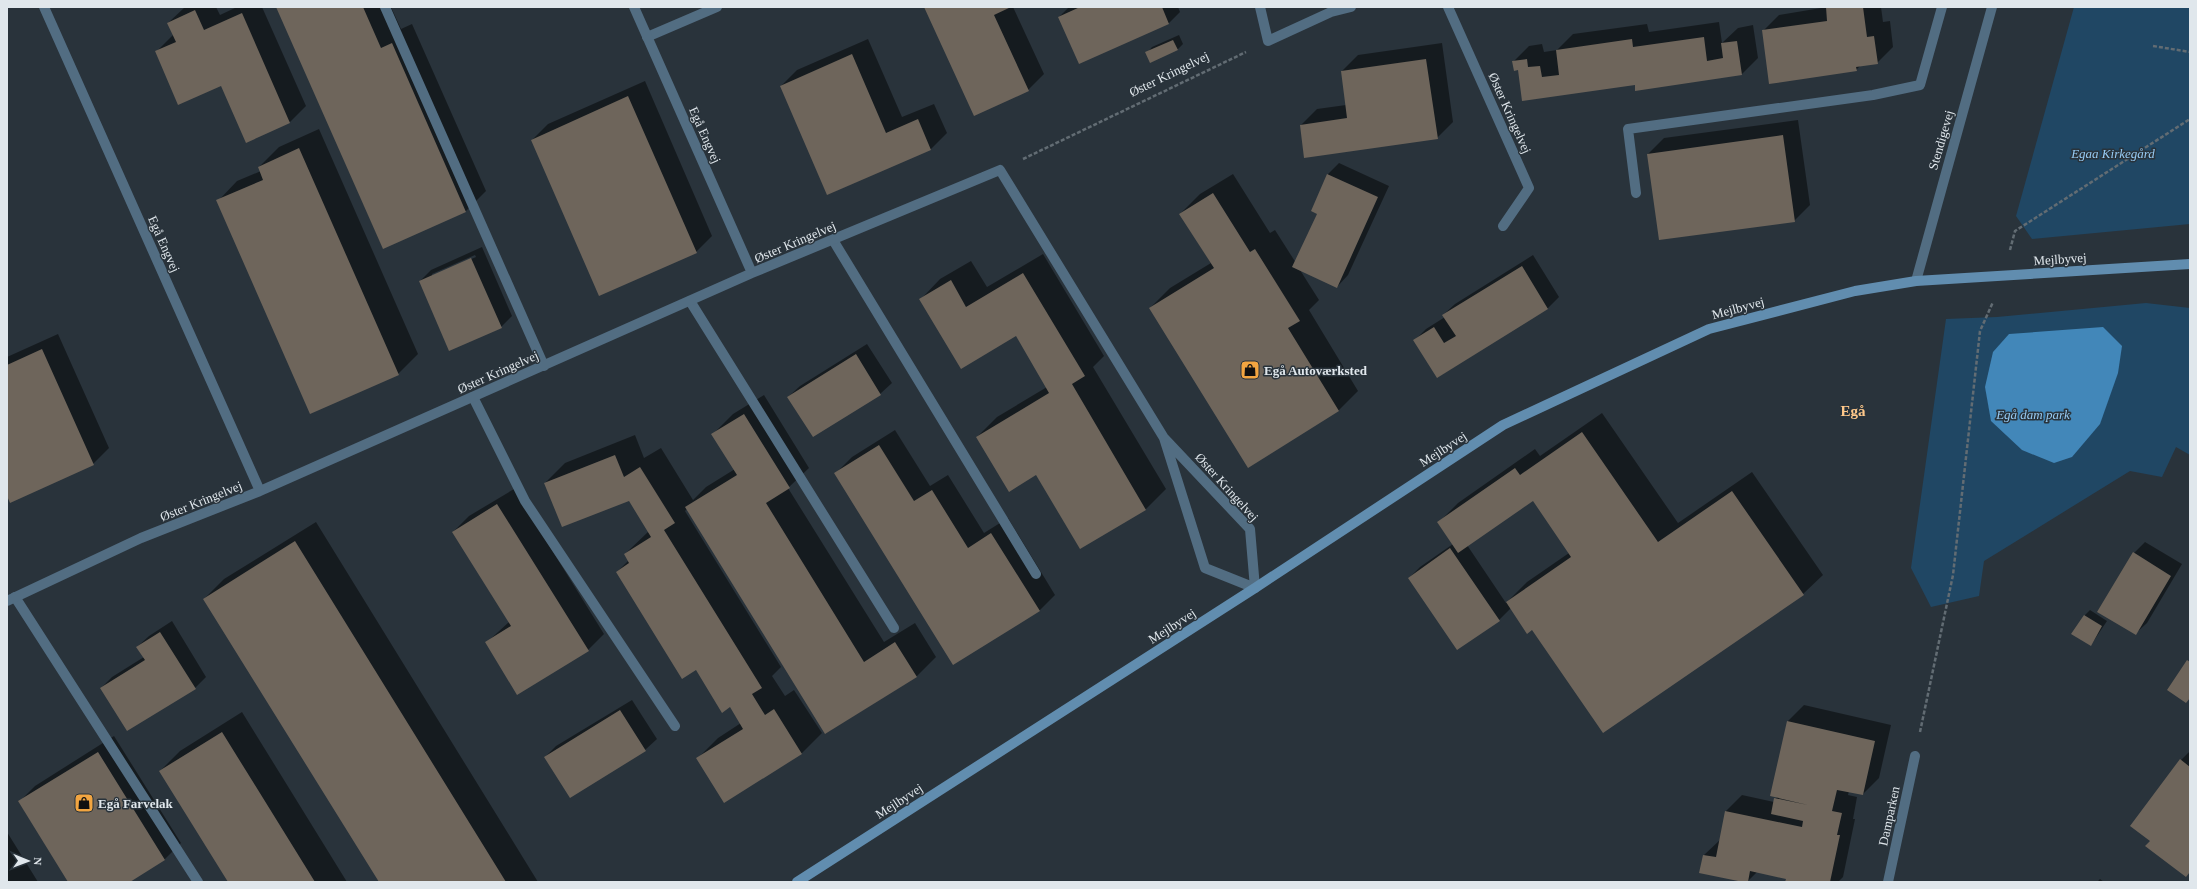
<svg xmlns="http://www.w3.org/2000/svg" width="2197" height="889" font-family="Georgia,serif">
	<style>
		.green { fill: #204764 }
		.water { fill: #4287b9 }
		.shadow { fill: #0007; fill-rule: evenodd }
		.building { fill: #6e655b }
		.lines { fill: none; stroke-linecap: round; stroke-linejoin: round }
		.path { stroke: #626c73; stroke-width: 2.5; stroke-dasharray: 4 2; stroke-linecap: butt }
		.lane { stroke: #526d82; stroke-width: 10 }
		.street { stroke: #526d82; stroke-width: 10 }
		.secondary { stroke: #618daf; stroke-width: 10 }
		.labels { text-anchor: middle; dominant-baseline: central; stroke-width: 3; stroke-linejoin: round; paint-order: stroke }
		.street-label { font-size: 13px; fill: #e0e7ec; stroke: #29333b }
		.park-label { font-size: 13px; font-style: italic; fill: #96cbf4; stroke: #29333b }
		.poi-label { font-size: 13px; font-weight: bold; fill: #e0e7ec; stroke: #29333b; text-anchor: start }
		.quarter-label { font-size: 15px; font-weight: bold; fill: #ffc98b; stroke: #29333b }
	</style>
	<rect width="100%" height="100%" fill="#29333b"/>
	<!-- green -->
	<path class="green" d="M2074 7H2190V224L2032 239 2016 216Z
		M2146 303 2190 308V455L2176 447 2162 477 2130 471 1984 561 1979 596 1931 607 1911 568 1946 319 1997 317Z"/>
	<!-- water -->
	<path class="water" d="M2103 327 2122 346 2118 373 2100 424 2072 457 2054 463 2022 450 1991 421 1985 387 1993 352 2009 334Z"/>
	<!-- shadow -->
	<path class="shadow" d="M185 7H216L220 15 237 7H262L306 106 290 122 156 52 173 35 168 23Z
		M277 7H391L401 29 412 24 486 191 466 211 383 248Z
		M925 7H1013L1044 74 1028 90Z
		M1069 7H1178L1180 12 1169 23 1059 17Z
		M1827 7H1881L1883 22 1890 21 1893 47 1877 63 1861 65 1856 70 1763 31 1779 15Z
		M1719 22 1722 43 1738 28 1753 25 1758 58 1742 74 1636 84 1523 100 1519 69 1513 62 1529 46 1542 44 1544 52 1557 50 1573 34 1647 24 1649 32Z
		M1179 35 1183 44 1177 50 1147 53 1152 47Z
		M868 39 902 117 934 104 947 133 931 149 828 194 781 86 797 70Z
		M1442 43 1453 122 1437 138 1301 125 1317 109 1346 105 1342 71 1358 55Z
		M645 81 712 236 696 252 532 140 548 124Z
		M1798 120 1810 205 1794 221 1648 154 1664 138Z
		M319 129 418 354 398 374 218 201 237 181 261 171 259 167 279 147Z
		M1339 163 1389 186 1348 275 1337 287 1300 270 1319 300 1309 310 1358 391 1338 411 1150 308 1170 288 1211 263 1180 214 1200 194 1233 174 1270 233 1275 230 1296 263 1318 213 1312 210 1328 174Z
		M482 247 512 316 501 327 420 281 431 270ZM475 255 476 257 432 276V274Z
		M1043 254 1104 356 1093 367 1166 489 1146 509 1080 548 1036 474 977 437 997 417 1047 387 1016 335 921 299 940 279 971 261 987 287Z
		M1533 255 1559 297 1548 308 1438 377 1415 340 1426 329 1445 317 1443 315 1455 304Z
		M58 334 109 448 93 464 7 494V357Z
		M867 344 892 383 880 394 788 397 800 386Z
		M764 395 809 468 788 488 884 642 915 623 936 657 916 677 826 733 687 509 685 511 781 667 772 676 785 696 794 690 822 733 802 753 724 801 698 758 718 738 741 723 730 706 696 669 617 572 629 560 625 554 649 531 629 500 545 483 565 463 635 435 644 458 661 448 693 500 706 487 735 469 713 434 733 414Z
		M1602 413 1678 523 1752 472 1823 575 1803 594 1533 629 1511 608 1499 620 1409 578 1420 567 1453 544 1438 523 1458 503 1535 449 1540 456ZM1533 499 1569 553 1527 582 1506 603 1467 545Z
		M895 430 930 486 948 475 984 533 1008 518 1055 595 1039 611 836 473 852 457Z
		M514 489 604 634 588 650 486 643 509 622 453 532 469 516Z
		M316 522 538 882H380L204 599 224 579Z
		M2145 542 2182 564 2147 623 2135 634 2134 553Z
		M2090 610 2107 621 2091 645 2084 616Z
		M172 621 206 677 195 688H101L112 677 144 657 137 647 149 636Z
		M632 700 657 739 645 750 545 757 556 746Z
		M1804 705 1891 725 1879 778 1863 794 1849 791 1848 795 1857 797 1853 819H1855L1843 877 1838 882H1786L1787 878 1757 872 1747 882 1704 855 1721 839 1726 811 1742 795 1774 802 1777 797 1788 721Z
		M242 712 347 882H229L160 771 180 751Z
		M114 736 181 843 165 859 128 882H69L19 802 35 786Z
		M2190 751V872L2186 876 2151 841 2181 760Z
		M7 832 38 882H7Z
		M2100 879 2104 882H2097Z"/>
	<!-- building -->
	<path class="building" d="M276 7H363L381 48 392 43 466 212 383 249Z
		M924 7H1011L994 15 1029 91 974 116Z
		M1080 7H1162L1169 24 1079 64 1058 17Z
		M1826 7H1863L1867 37 1874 36 1878 64 1856 67 1857 71 1769 84 1762 30 1827 21Z
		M195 10 204 30 242 13 290 123 246 143 221 86 178 105 155 51 176 42 167 23Z
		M1704 37 1707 61 1723 58 1721 43 1737 41 1742 75 1635 91V85L1522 101 1518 70 1514 71 1512 61 1527 59 1528 67 1540 66 1542 77 1559 75 1556 50 1632 39 1633 47Z
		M1173 40 1178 50 1150 63 1145 52Z
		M852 54 886 133 918 119 931 150 827 195 780 86Z
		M1426 59 1438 139 1304 158 1300 125 1347 118 1341 71Z
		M628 96 697 253 599 296 531 140Z
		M1783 135 1795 222 1659 240 1647 154Z
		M299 148 399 375 310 414 216 200 263 180 258 167Z
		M1327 174 1378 197 1337 288 1292 267 1317 214 1311 211Z
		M1213 193 1250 252 1255 249 1300 321 1288 328 1339 411 1248 468 1149 308 1214 268 1179 214Z
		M471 258 502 328 449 351 419 281Z
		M1522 266 1548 309 1437 378 1413 340 1434 327 1444 343 1456 336 1442 315Z
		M1023 273 1085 376 1072 384 1146 510 1080 549 1036 475 1009 492 976 437 1049 393 1016 336 961 369 919 299 951 280 966 307Z
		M42 349 94 465 10 503 7 496V365Z
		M856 354 881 395 813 437 787 397Z
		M744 414 790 488 766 503 864 662 895 642 917 677 825 734 685 507 737 475 711 434Z
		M1582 432 1658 542 1732 491 1804 595 1603 733 1532 630 1527 634 1506 602 1571 557 1533 501 1458 553 1437 522 1515 468 1520 475Z
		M879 445 914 501 932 490 968 548 991 533 1040 611 953 665 834 473Z
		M615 455 624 477 640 467 675 523 664 530 762 688 752 694 765 715 774 709 802 754 724 803 696 758 743 729 730 707 722 713 696 670 682 679 616 572 629 563 624 554 651 537 629 501 562 527 544 483Z
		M497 504 589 651 517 695 485 642 511 626 452 532Z
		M295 541 506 882H379L203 599Z
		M1450 548 1500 621 1457 650 1408 578Z
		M2133 552 2171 576 2136 635 2097 612Z
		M2084 615 2102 626 2091 646 2071 634Z
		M160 632 196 689 127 731 100 688 145 660 136 647Z
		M2187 660 2190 662V698L2186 703 2167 690Z
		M620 710 646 751 570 798 544 757Z
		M1787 721 1875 741 1863 795 1837 790 1832 811 1842 813 1837 835H1840L1830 882H1785L1786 879 1750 871 1748 882H1743L1699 873 1703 855 1716 857 1725 811 1802 827 1803 821 1771 814 1774 798 1808 805 1770 796Z
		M222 732 315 882H228L159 771Z
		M98 752 165 860 130 882H68L18 801Z
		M2180 759 2190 767V872L2186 877 2145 846 2150 841 2130 826Z"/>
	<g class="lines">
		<!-- path -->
		<path class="path" d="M2153 46 2190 52
			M1023 159 1246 52
			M2010 250 2015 231 2190 119
			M1920 732 1953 575 1980 331 1993 302"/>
		<!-- lane -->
		<path class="lane" d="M385 7 544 366
			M647 37 717 7
			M1636 193 1628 129 1873 95 1920 85 1942 7
			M833 240 1036 574
			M690 301 894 628
			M473 397 525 501 675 726
			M15 597 198 882"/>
		<!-- street -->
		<path class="street" d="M44 7 260 491
			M634 7 752 273
			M1260 7 1268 41 1331 12 1351 7
			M1448 7 1529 188 1503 226
			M1916 281 1992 7
			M7 601 141 538 260 491 752 273 1000 170 1164 438 1250 529 1255 588 1205 568 1164 438
			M1888 882 1915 756"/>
		<!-- secondary -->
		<path class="secondary" d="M797 882 1255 588 1503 425 1709 329 1855 291 1916 281 2190 264"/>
	</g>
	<!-- icons -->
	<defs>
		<symbol id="shop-square" viewBox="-11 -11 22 22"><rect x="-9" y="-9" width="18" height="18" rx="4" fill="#f2a541" stroke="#29333b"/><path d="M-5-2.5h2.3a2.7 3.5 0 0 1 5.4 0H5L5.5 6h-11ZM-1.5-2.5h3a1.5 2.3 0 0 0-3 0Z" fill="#111"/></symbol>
	</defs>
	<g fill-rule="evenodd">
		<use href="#shop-square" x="1239" y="359" width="22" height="22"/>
		<use href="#shop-square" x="73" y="792" width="22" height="22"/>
	</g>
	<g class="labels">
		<!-- street labels -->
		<g class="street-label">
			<text transform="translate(1169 74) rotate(-26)">Øster Kringelvej</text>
			<text transform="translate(1510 113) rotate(66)">Øster Kringelvej</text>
			<text transform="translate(705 135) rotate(66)">Egå Engvej</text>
			<text transform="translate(1941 140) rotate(-74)">Stendigevej</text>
			<text transform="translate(795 242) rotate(-23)">Øster Kringelvej</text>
			<text transform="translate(164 244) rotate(66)">Egå Engvej</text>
			<text transform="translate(2060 259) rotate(-4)">Mejlbyvej</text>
			<text transform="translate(1738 308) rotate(-15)">Mejlbyvej</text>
			<text transform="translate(498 372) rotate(-24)">Øster Kringelvej</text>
			<text transform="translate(1443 449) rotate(-33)">Mejlbyvej</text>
			<text transform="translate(1227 487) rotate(48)">Øster Kringelvej</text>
			<text transform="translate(201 501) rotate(-22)">Øster Kringelvej</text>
			<text transform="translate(1172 626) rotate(-33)">Mejlbyvej</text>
			<text transform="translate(899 801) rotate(-33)">Mejlbyvej</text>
			<text transform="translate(1889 816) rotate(-78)">Damparken</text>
		</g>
		<!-- park labels -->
		<g class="park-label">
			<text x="2113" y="153">Egaa Kirkegård</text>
			<text x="2033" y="414">Egå dam park</text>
		</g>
		<!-- poi labels -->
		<g class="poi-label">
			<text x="1264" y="370">Egå Autoværksted</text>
			<text x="98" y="803">Egå Farvelak</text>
		</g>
		<!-- quarter labels -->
		<g class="quarter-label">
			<text x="1853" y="411">Egå</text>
		</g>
	</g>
	<!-- border -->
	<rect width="2197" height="889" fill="none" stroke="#e0e7ec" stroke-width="16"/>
	<!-- north arrow -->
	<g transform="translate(28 861) rotate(91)" stroke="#29333b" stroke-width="3" paint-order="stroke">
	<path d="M0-3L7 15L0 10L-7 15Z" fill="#e0e7ec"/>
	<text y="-6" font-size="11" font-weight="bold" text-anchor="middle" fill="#e0e7ec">N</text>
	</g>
</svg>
